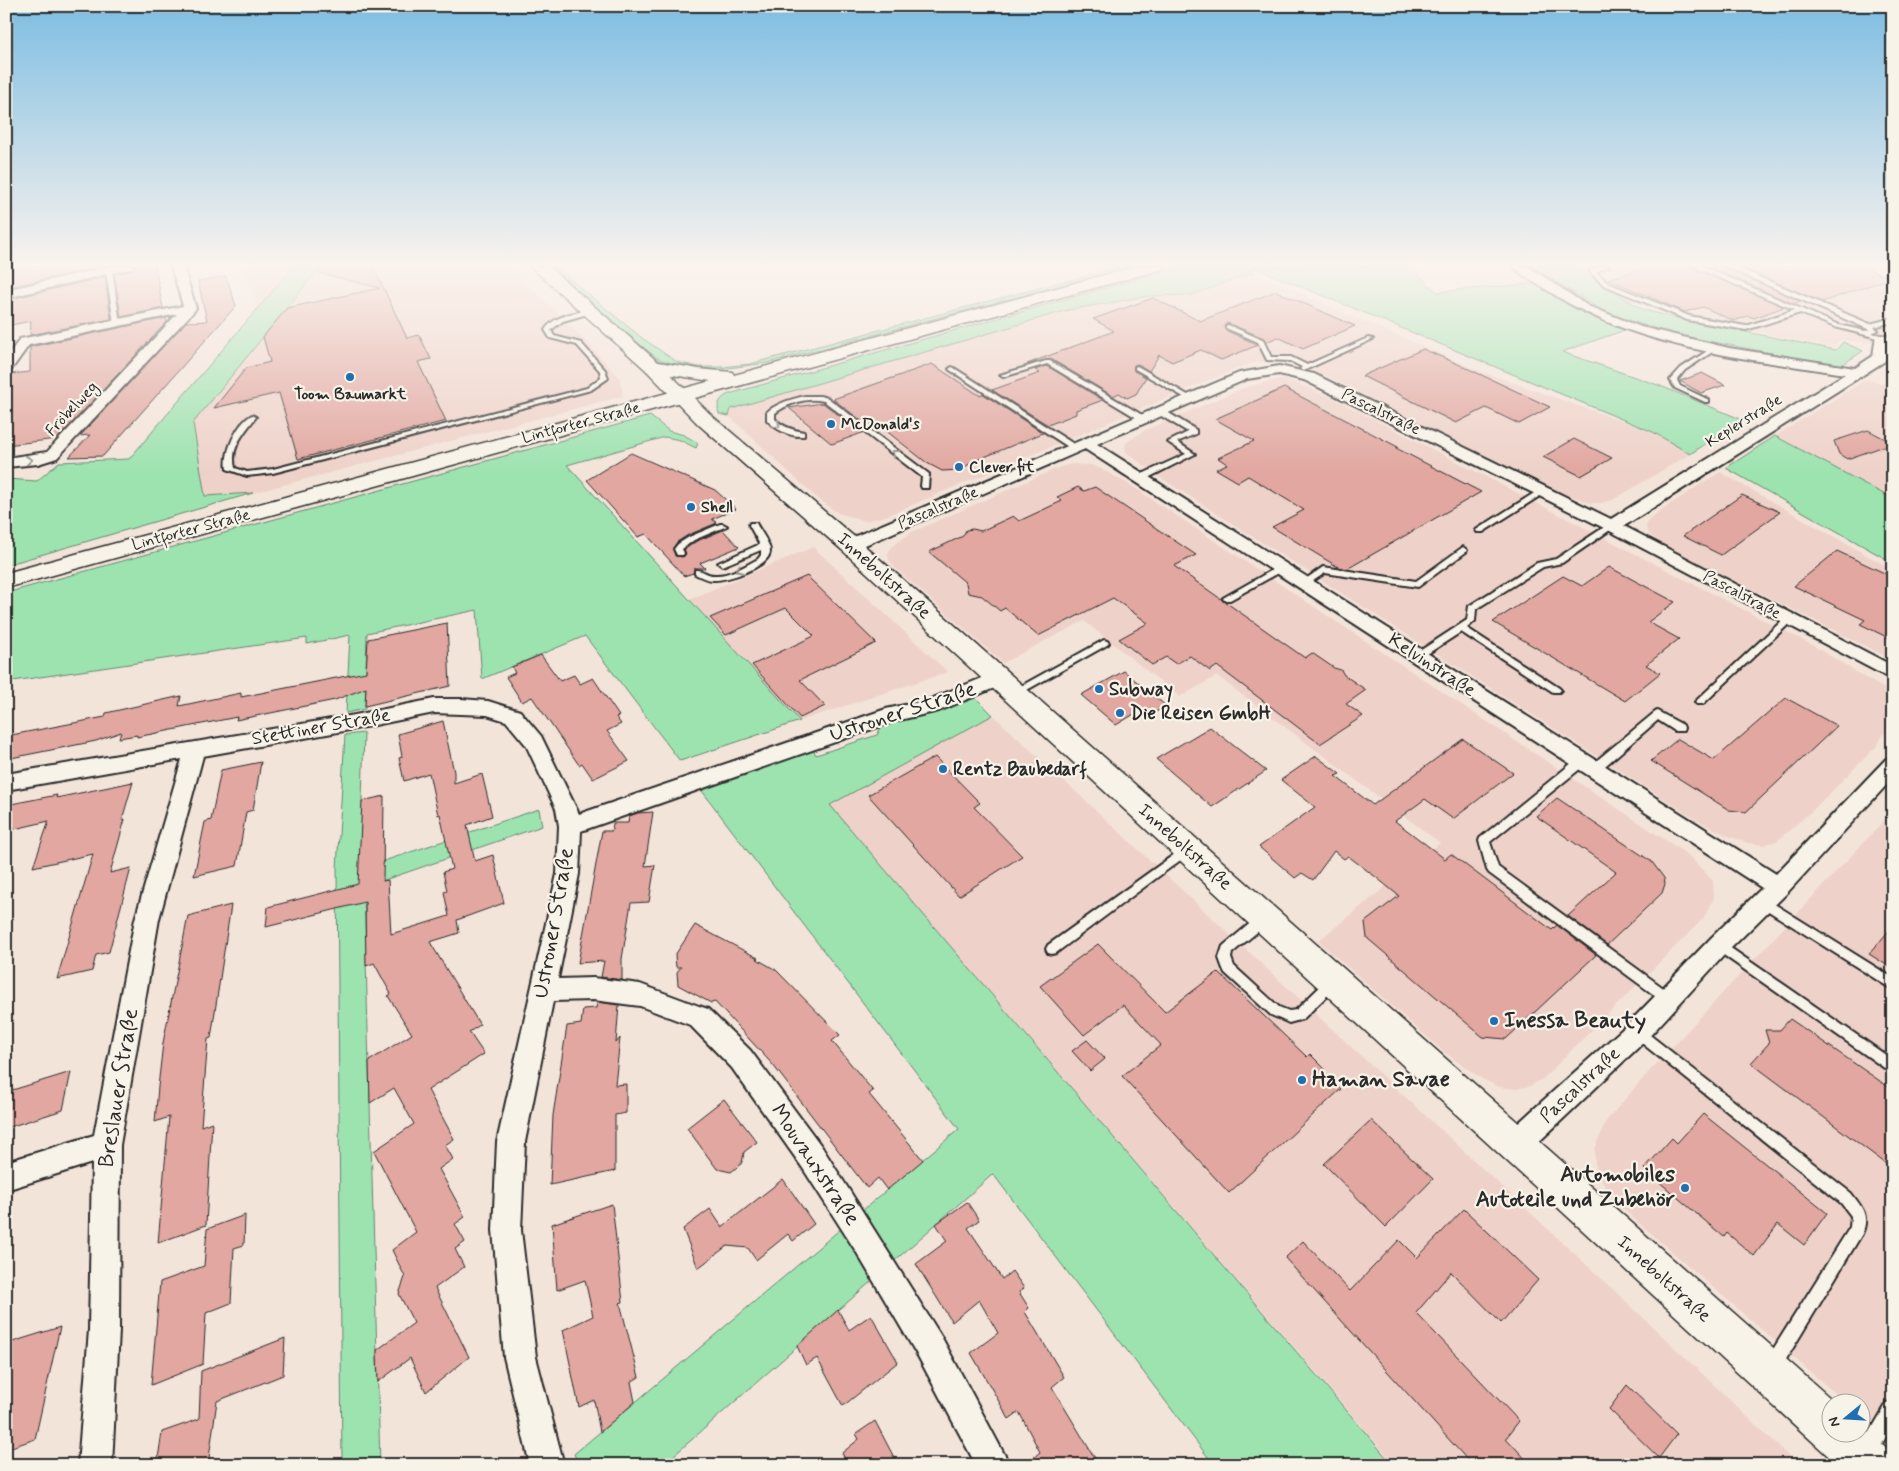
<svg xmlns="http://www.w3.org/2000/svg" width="1899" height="1471" font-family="Mynerve,sans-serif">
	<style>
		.built { fill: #eed2c9 }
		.green { fill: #9de3b0; stroke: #64876e }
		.building { fill: #e1a7a0; stroke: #2b2b2b }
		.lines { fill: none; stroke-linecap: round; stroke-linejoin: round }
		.lane-casing { stroke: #2b2b2b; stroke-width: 4 }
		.street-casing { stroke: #2b2b2b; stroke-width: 4 }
		.secondary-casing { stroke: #2b2b2b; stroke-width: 3 }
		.primary-casing { stroke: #2b2b2b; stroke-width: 3 }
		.lane { fill: #f7f3e8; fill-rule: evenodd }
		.street { fill: #f7f3e8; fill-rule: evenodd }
		.secondary { fill: #f7f3e8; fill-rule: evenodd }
		.primary { fill: #f7f3e8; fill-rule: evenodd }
		.oneway { stroke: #918f8a }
		.poi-dot { fill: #1f6fb2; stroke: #f7f3e8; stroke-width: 2 }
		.labels { text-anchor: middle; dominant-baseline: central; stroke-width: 4.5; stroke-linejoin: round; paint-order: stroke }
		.far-poi-label { font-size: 16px; font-weight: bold; fill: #2b2b2b; stroke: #f7f3e8; text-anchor: start }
		.far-street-label { font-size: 16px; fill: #2b2b2b; stroke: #f7f3e8 }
		.street-label { font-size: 19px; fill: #2b2b2b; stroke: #f7f3e8 }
		.poi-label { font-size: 19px; font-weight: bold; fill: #2b2b2b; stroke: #f7f3e8; text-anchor: start }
		.near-street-label { font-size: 22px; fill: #2b2b2b; stroke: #f7f3e8 }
		.near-poi-label { font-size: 22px; font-weight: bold; fill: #2b2b2b; stroke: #f7f3e8; text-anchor: start }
	</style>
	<rect width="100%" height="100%" fill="#f3e4da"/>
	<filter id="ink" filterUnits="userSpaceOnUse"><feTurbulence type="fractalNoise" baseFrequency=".02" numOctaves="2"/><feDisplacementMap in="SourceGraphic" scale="10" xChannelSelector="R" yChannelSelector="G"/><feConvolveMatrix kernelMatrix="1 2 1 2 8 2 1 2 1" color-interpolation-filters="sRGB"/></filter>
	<g filter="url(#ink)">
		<!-- built -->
		<path class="built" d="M250 266H294L257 309 245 269Z
			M321 266H508L585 340 620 378 623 396 253 493 205 496 193 423Z
			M1574 266H1888L1893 268V345L1840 340 1833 347 1677 316 1648 309Z
			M1255 272 1317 301 1480 371 1653 432 1690 454 1613 500 1602 503H1591L1556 491 1314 370 1289 363 1259 362 1243 366 886 516 865 521 838 513 817 498 729 416 731 409 1068 310 1149 296 1192 295Z
			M1280 379 1291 381 1331 397 1814 646 1891 693 1893 695V719L1876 747 1813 810 1777 841 1764 845 1747 843 1726 835 1697 820 1164 480 1126 452 1125 446 1127 442 1145 430 1246 387Z
			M1867 379 1893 386V499L1775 436Z
			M1073 464 1091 465 1102 469 1135 488 1688 855 1713 881 1714 898 1703 919 1543 1079 1530 1086 1516 1089 1499 1087 1482 1079 1445 1053 1318 941 1440 843 1217 676 1180 697 1084 621 1003 663 895 568 889 560 888 554 891 547 912 532 1060 467Z
			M1720 472 1893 570V660L1664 545 1649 534 1646 528 1647 522 1658 512Z
			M813 547 948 672 800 721 690 599Z
			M993 715 1630 1305 1798 1465H1395L830 805Z
			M1893 811V1445L1862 1417V1404L1846 1403 1625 1211 1608 1193 1600 1177 1595 1164V1149L1606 1121 1644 1077Z"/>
		<!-- green -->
		<path class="green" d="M294 266H321L193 423 205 496 253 493 6 565V479L37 481 59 462 129 459Z
			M546 266H554L642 338 677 362 699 367H721L750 364 1123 266H1133L767 363 706 371 681 368 657 358 596 310Z
			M1183 266H1243L1255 272 1192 295 1149 296 1068 310 731 409 729 416 719 414C716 404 720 398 729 394Z
			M1251 266H1409L1437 292 1541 283 1586 313 1604 322 1628 329 1562 352 1658 385 1743 420 1690 454 1653 432Z
			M1531 266H1572L1644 310 1672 317 1836 350 1843 342 1863 351 1840 366 1671 334 1623 318 1598 308Z
			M650 416 669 431 684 435 698 443 696 448 680 440 665 437 567 465 800 721 680 761 585 636 482 679 477 610 367 633 365 709 346 713 350 635 307 644V638L6 682V593Z
			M1775 436 1893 499V563L1726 468Z
			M976 698 993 715 830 805 1393 1465H1214L993 1174 663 1465H579L574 1454 959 1129 699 787 812 748 816 755 877 735 883 724 937 711Z
			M364 733 360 869 539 809 542 826 364 887 380 1465H342L337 868 345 735Z"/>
		<!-- building -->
		<path class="building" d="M30 266H103L6 288V269Z
			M137 266H155L163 308 121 317 114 274 129 271Z
			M320 266H373L407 338 419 335 431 359 418 362 446 421 298 459 279 393 214 408 246 368 270 362 263 337 287 308 380 288 319 273Z
			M1650 266H1690L1784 307 1754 318 1748 316 1734 321 1703 307 1685 312 1608 279Z
			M1706 266H1722L1800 301 1794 304Z
			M1738 266H1860L1891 278 1822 302Z
			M226 276 236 306 226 317 103 456 69 457 90 435 80 436 186 322 207 321 198 281Z
			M105 277 111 319 30 335 31 321 6 326V300Z
			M1276 291 1355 326 1303 349 1278 337 1266 342 1264 338 1227 323 1224 326 1225 330 1258 345 1221 360 1201 350 1172 362 1159 355 1149 371 1138 364 1134 365V371L1146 377 1136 394 1127 398 1119 393 1113 396 1051 359 1027 364 1114 331 1093 319 1153 298 1200 321Z
			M166 318 167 322 57 439 6 445V380L11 374 30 372V347Z
			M1423 349 1458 364 1550 407 1519 424 1486 408 1456 423 1362 376Z
			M932 364 979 395 983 394 1043 433 972 462 961 470 942 471 927 463 880 426 872 429 833 399Z
			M1047 366 1103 400 1076 410V414L1048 425 992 390 1040 373 1035 370Z
			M1702 373 1725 385 1701 393 1680 381Z
			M1284 388 1398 447 1396 448 1481 492 1347 569 1338 567 1272 527 1304 510 1248 476 1238 482 1216 469 1227 464 1218 458 1254 441 1215 419Z
			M823 403 862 433 832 444 789 408Z
			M1868 430 1893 443 1847 459 1839 454 1834 441Z
			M1574 439 1612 458 1581 476 1543 457Z
			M631 453 715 490 736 509 712 519 717 523 688 535 677 542 673 548 675 556 683 557 686 554 684 550 695 542 723 530 739 547 700 563 705 568H695L693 573 684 576 646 534 638 537 587 480Z
			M1078 487 1084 491 1095 487 1196 555 1174 566 1305 658 1312 653 1334 668 1341 670 1344 675 1366 690 1346 704 1363 716 1320 744 1217 666 1210 671 1190 656 1176 664 1166 657 1152 665 1119 639 1148 623 1113 598 1038 636 1005 608 1000 611 982 596 968 593 966 583 929 552 963 536 966 530 973 529 981 531 1013 516 1019 521 1062 501 1057 497Z
			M1742 495 1780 512 1721 555 1683 536Z
			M1837 551 1893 577V640L1860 624 1865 620 1794 586Z
			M1609 567 1675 602 1648 622 1679 639 1646 665 1660 673 1625 701 1493 622 1563 576 1582 586Z
			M807 576 876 643 800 680 825 706 800 718 752 665 814 636 786 608 726 635 710 618Z
			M447 623 450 686 365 706 366 688 335 700 236 720 237 717 137 737V735L119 738 121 732 96 741 6 759V736L105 717 106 713 181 696 179 706 241 693V697L366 672 368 639Z
			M541 655 560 681 574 675 580 684 593 678 619 716 616 717 621 724 607 731 629 761 593 779 582 763 579 765 532 697 522 702 506 677 515 673 512 667Z
			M1124 671 1166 706 1144 719 1136 713 1116 725 1081 695Z
			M1786 698 1837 726 1746 812 1729 810 1651 761 1678 739 1714 760Z
			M443 721 454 772V783L482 774 492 816 467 825 475 861 493 855 504 903 457 920 459 933 430 942 480 1025 469 1032 484 1054 428 1090 454 1139 445 1145 453 1159 439 1169 465 1217 455 1224 465 1242 455 1249 464 1267 435 1288 469 1357 426 1392 410 1358 378 1382 377 1350 414 1323 399 1294 405 1277 392 1250 416 1232 374 1151 414 1124 394 1088 370 1103 369 1061 412 1034 388 996 391 994 374 963 366 966 365 902 266 927 268 907 358 884 362 801 384 796 383 881 388 880 391 934 449 916 444 892 447 891 443 872 452 869 440 814 438 815 429 773 404 781 399 758 402 757 398 734Z
			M1210 727 1266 771 1212 807 1156 759Z
			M1463 739 1513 773 1453 819 1425 799 1395 821 1445 859 1451 854 1552 930 1557 925 1596 955 1506 1039 1483 1037 1367 938 1365 922 1399 896 1377 878 1348 856 1344 859 1334 851 1313 880 1302 873 1295 878 1259 847 1315 807 1281 780 1316 756 1340 774 1335 776 1373 805Z
			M935 757 980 803 974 807 1022 856 959 896 868 795Z
			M261 762 253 810 246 812 237 866 194 876 205 822 211 820 221 770Z
			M133 782 122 820 125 819 110 873 131 868 109 952 96 955 92 971 57 979 93 854 33 867 49 821 6 831V805L57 795 56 798Z
			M1557 798 1652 862 1664 878 1665 884 1662 893 1607 945 1568 916 1616 872 1536 816Z
			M653 812 645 866 655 865 649 902 631 903 622 959V980L601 977 604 961 578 963 602 831H612L613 823H628L629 816 638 813Z
			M231 905 211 1038 208 1039 201 1126 212 1122 206 1225 158 1243 169 1117 155 1122 158 1087 163 1043 188 916Z
			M695 925 758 958 757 959 776 970 840 1035 832 1041 873 1091 869 1094 923 1160 887 1190 878 1178 867 1188 773 1065 715 1002 711 1003 678 985 677 972 681 967H676L675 955Z
			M1893 926V969L1869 954Z
			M1098 944 1165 1012 1218 972 1307 1057 1310 1054 1325 1069 1322 1071 1341 1089 1229 1193 1122 1076 1161 1045 1123 1005 1084 1035 1040 986Z
			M597 1002 619 1005 616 1043 620 1038 615 1085 626 1084V1113L615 1115V1171L550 1185 553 1115 567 1026 581 1024 583 1009 596 1008Z
			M1790 1019 1893 1090V1169L1751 1063 1769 1043 1765 1030H1780Z
			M1087 1040 1105 1059 1090 1071 1072 1051Z
			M71 1072 63 1110 6 1128V1092Z
			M724 1099 757 1142 744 1152 742 1163 731 1172 717 1169 687 1128Z
			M1703 1114 1827 1213 1804 1245 1778 1224 1754 1256 1727 1233 1724 1237 1644 1169 1672 1138 1677 1143Z
			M1371 1120 1433 1179 1386 1227 1324 1164Z
			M783 1179 814 1224 793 1241 788 1234 756 1260 748 1248 727 1246 698 1268 683 1229 710 1209 722 1227Z
			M967 1202 979 1220 968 1228 985 1253 1002 1279 1012 1271 1024 1288 1019 1292 1029 1308 1025 1312 1064 1377 1052 1387 1099 1465H1025L1040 1452 1019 1412 1009 1419 971 1353 998 1333 979 1300 952 1322 916 1264 947 1241 936 1224Z
			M612 1204 623 1302 620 1303 639 1377 631 1382 635 1402 600 1432 594 1400 579 1407 563 1330 593 1316 585 1280 557 1290 552 1224Z
			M1464 1209 1538 1280 1501 1323 1451 1272 1416 1313 1519 1421 1506 1438 1531 1465H1472L1285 1258 1303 1241 1350 1291 1399 1240 1417 1258Z
			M245 1215 244 1245 234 1248 231 1303 206 1313 203 1364 151 1385 160 1282 204 1266 207 1229Z
			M838 1310 849 1330 871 1315 898 1362 843 1406 817 1358 806 1365 797 1346Z
			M60 1327 35 1439 6 1449V1344Z
			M285 1338 283 1375 217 1401 208 1465H157L162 1432 199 1419 201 1371Z
			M1627 1385 1677 1434 1659 1458 1609 1409Z
			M875 1421 898 1465H848L842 1453 859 1439 856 1434Z"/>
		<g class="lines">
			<defs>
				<path id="lane" d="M1600 266H1609L1596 272 1608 283 1689 316 1746 326 1795 310 1692 266H1701L1839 325 1865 331 1870 330 1724 266H1733L1870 324 1893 318V322L1874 327 1878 330 1872 333 1893 338V342L1835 327 1800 313 1746 330 1687 320 1604 285 1589 271Z
					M109 269 112 271 120 323 117 325 114 323 106 271Z
					M589 310 591 311V313L563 321 551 330 554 336 581 343 605 370 608 378 607 379 591 390 273 473 247 476 227 469C224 452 237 423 252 415L256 417C244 433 230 447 235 468L247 472 273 469 587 388 601 377 600 371 577 345 550 338 545 330C555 315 572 314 589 310Z
					M1228 325 1263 340 1271 357H1291L1307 365 1368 338 1373 339 1303 371 1300 369 1302 367 1290 361 1267 360 1258 342 1226 328V326Z
					M1715 346 1717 347V349L1685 370 1677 380 1680 386 1709 400V402H1705L1675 388 1670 380 1681 368Z
					M1046 361H1050L1149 419 1142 421 1047 364 1003 377 1000 375Z
					M1137 366 1193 398 1194 399 1189 400 1135 369V367Z
					M952 367 954 368 1080 448 1079 450H1073L950 370 949 369Z
					M805 396H820L828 398 929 474 928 488H922L921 486 922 477 824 401C807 397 789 403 775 413V419C783 427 792 430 804 432V436C790 437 776 430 767 420V412C777 403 792 399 805 396Z
					M1158 410H1164L1196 430V434L1177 442 1195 454 1144 480H1138V476L1186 454 1168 442 1188 432 1158 414Z
					M1539 490H1542L1546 492 1483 532H1477L1476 530Z
					M750 523H756C760 531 770 543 770 551 770 567 726 581 713 580 707 580 701 577 695 574V570C702 569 706 575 714 575 729 576 745 566 758 559L761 555V550L725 565 722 566 718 563 758 545 759 543 749 525Z
					M720 524H723L727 526 694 540 682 549 684 553 683 555H677L674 549 678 544 689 537Z
					M1609 524H1612L1616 526 1562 563 1543 567 1476 609 1475 621 1467 628 1559 688 1561 690 1559 692H1553L1461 632 1421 658H1415L1413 656 1415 654 1467 620 1469 606 1537 563 1556 559Z
					M1463 547 1467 550 1466 552 1418 587 1325 573 1307 585 1304 586 1300 583 1323 567 1416 581Z
					M1281 565 1285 568 1284 570 1230 600H1224L1223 598Z
					M1789 616 1792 617 1793 619 1792 621 1703 704H1697L1695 702 1697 700 1786 617Z
					M1104 640 1107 641 1109 643 1107 645 1018 695 1015 696 1010 693 1012 691Z
					M1657 711 1683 725 1684 728 1683 731H1675L1658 720 1598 772H1590L1589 769 1590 766 1654 713Z
					M1582 757 1586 758 1587 761 1586 764 1490 842 1498 867 1673 995 1675 999 1673 1003 1669 1005 1665 1003 1489 873 1487 870 1479 841 1480 838 1578 758Z
					M1186 846 1190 847 1192 850 1190 853 1056 953 1052 954 1048 953 1046 949 1048 945Z
					M1763 897 1893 978V990L1759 905 1757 902 1759 899Z
					M1264 914 1268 915 1270 919 1268 923 1232 953 1231 958 1234 966 1279 1007 1289 1011 1296 1010 1329 978 1333 977 1337 978 1339 982 1337 986 1303 1019 1289 1023 1271 1015 1225 973 1223 969 1219 958 1223 946 1260 915Z
					M1719 940 1893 1060V1074L1715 949 1713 945 1715 941Z
					M1637 1026 1641 1028 1851 1193C1862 1207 1870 1216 1862 1234L1779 1371 1773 1373 1767 1371 1765 1365 1767 1359 1850 1227 1851 1216 1841 1203 1633 1036 1631 1032 1633 1028Z
					M1893 1401V1425L1876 1454 1870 1456 1864 1454 1862 1448 1864 1442 1887 1403Z"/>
				<path id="street" d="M113 266H135L129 269 6 298V290Z
					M171 266H183L196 308 194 311 57 458 38 464 6 467V458L47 452 177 314 29 345 11 370 6 371V358L20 339 183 306Z
					M1513 266H1527L1588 306 1641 327 1729 348 1855 368 1873 356 1876 335H1886L1887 338V358L1885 361 1624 526 1893 666V680L1606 529 1304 380 1279 374 1247 379 1097 444 1776 874 1886 759 1893 756V778L1786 894 1727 952 1646 1040 1525 1155 1515 1159 1505 1155 1501 1145 1505 1135 1628 1024 1711 938 1762 888 1085 449 856 549H844L842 545 844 541 1239 373 1279 366 1314 374 1611 519 1845 374C1742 358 1632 348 1544 288 1534 282 1521 275 1513 266Z
					M997 672 1004 674 1006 679 1004 684 939 711 895 721 581 831 579 874 558 979 593 978 640 984 699 1006 708 1009 750 1050 822 1147 941 1336 1010 1465H976L919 1358 857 1253 802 1167 732 1068 690 1025 640 1006 593 1000 553 1001 525 1142 521 1230 536 1357 564 1465H530L504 1357 493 1230 497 1142 557 874 559 826 556 809 526 745 506 721 487 715 434 713 355 729 203 756 159 919 120 1145 119 1330 112 1465H78L89 1330 92 1163 6 1190V1162L94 1135 135 919 182 759 6 790V774L355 715 434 699H461L488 701 520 711 541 736 579 814 886 709 928 700Z"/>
				<path id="secondary" d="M530 266H548L659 363 712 416 858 540 1837 1404H1832V1434H1862V1426L1888 1449 1893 1465H1838L842 550 698 424 647 371Z"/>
				<path id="primary" d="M1138 266H1165L1163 269 6 588V573L711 381 647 371 644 367 647 363 653 361 699 369 732 372 734 375Z"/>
			</defs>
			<!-- lane casing -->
			<use href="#lane" class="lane-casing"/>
			<!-- street casing -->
			<use href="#street" class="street-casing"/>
			<!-- secondary casing -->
			<use href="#secondary" class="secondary-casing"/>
			<!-- primary casing -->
			<use href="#primary" class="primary-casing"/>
			<!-- lane -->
			<use href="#lane" class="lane"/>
			<!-- street -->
			<use href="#street" class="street"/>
			<!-- secondary -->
			<use href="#secondary" class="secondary"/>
			<!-- primary -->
			<use href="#primary" class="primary"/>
		</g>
		<!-- one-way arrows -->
		<defs><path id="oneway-chevron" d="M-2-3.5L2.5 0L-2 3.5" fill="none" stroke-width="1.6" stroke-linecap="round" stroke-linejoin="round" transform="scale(1.25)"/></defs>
		<g class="oneway">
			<use href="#oneway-chevron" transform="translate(777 425) rotate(41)"/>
			<use href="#oneway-chevron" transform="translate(895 453) rotate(-142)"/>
			<use href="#oneway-chevron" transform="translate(29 460) rotate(-6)"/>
			<use href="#oneway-chevron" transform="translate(739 570) rotate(157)"/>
		</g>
	</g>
	<!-- sky -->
	<linearGradient id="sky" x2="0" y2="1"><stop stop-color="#7dbde2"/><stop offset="0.56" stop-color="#faf3ee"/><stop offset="1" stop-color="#faf3ee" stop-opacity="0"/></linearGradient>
	<rect width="1899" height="472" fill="url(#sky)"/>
	<!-- markers -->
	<g class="poi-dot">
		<circle cx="350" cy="377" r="5"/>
		<circle cx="831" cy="424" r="5"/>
		<circle cx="959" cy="467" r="5"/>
		<circle cx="691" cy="507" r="5"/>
		<circle cx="1099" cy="689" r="5"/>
		<circle cx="1120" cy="713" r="5"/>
		<circle cx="943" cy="769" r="5"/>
		<circle cx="1494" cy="1021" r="5"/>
		<circle cx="1302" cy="1080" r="5"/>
		<circle cx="1685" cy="1188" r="5"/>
	</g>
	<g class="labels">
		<!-- far-poi labels -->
		<g class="far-poi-label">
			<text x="350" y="394" text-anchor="middle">Toom Baumarkt</text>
			<text x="841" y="424">McDonald's</text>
			<text x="969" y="467">Clever fit</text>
			<text x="701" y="507">Shell</text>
		</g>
		<!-- far-street labels -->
		<g class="far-street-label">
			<text transform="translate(72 409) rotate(-47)">Fröbelweg</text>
			<text transform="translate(1381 412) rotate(26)">Pascalstraße</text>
			<text transform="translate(1744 421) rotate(-32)">Keplerstraße</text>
			<text transform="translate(581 423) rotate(-15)">Lintforter Straße</text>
			<text transform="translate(938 508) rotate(-23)">Pascalstraße</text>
			<text transform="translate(191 530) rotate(-15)">Lintforter Straße</text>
			<text transform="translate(1742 595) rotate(28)">Pascalstraße</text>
		</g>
		<!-- street labels -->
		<g class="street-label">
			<text transform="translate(884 576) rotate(42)">Inneboltstraße</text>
			<text transform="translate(1432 665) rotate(33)">Kelvinstraße</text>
			<text transform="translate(321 727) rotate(-10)">Stettiner Straße</text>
			<text transform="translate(1185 847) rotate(42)">Inneboltstraße</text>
			<text transform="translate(1580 1085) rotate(-43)">Pascalstraße</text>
			<text transform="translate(1664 1279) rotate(42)">Inneboltstraße</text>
		</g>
		<!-- poi labels -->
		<g class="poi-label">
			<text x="1109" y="689">Subway</text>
			<text x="1130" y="713">Die Reisen GmbH</text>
			<text x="953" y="769">Rentz Baubedarf</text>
		</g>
		<!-- near-street labels -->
		<g class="near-street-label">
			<text transform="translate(903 712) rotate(-18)">Ustroner Straße</text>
			<text transform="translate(554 923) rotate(-80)">Ustroner Straße</text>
			<text transform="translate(119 1088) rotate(-81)">Breslauer Straße</text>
			<text transform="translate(815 1165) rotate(56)">Mouvauxstraße</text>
		</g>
		<!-- near-poi labels -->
		<g class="near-poi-label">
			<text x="1504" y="1021">Inessa Beauty</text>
			<text x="1312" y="1080">Haman Savae</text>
			<text x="1675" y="1175" text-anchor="end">Automobiles<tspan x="1675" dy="25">Autoteile und Zubehör</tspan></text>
		</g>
	</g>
	<!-- margin -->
	<rect width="1899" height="1471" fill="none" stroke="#f7f3e8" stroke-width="25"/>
	<rect x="12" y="12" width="1874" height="1446" fill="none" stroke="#2b2b2b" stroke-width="2" filter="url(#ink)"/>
	<!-- north arrow -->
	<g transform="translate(1846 1418) rotate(252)"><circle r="24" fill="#f7f3e8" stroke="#a5a39c"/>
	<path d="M0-4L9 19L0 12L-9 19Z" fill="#1f6fb2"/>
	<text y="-8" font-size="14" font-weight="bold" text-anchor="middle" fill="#2b2b2b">N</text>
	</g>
</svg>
